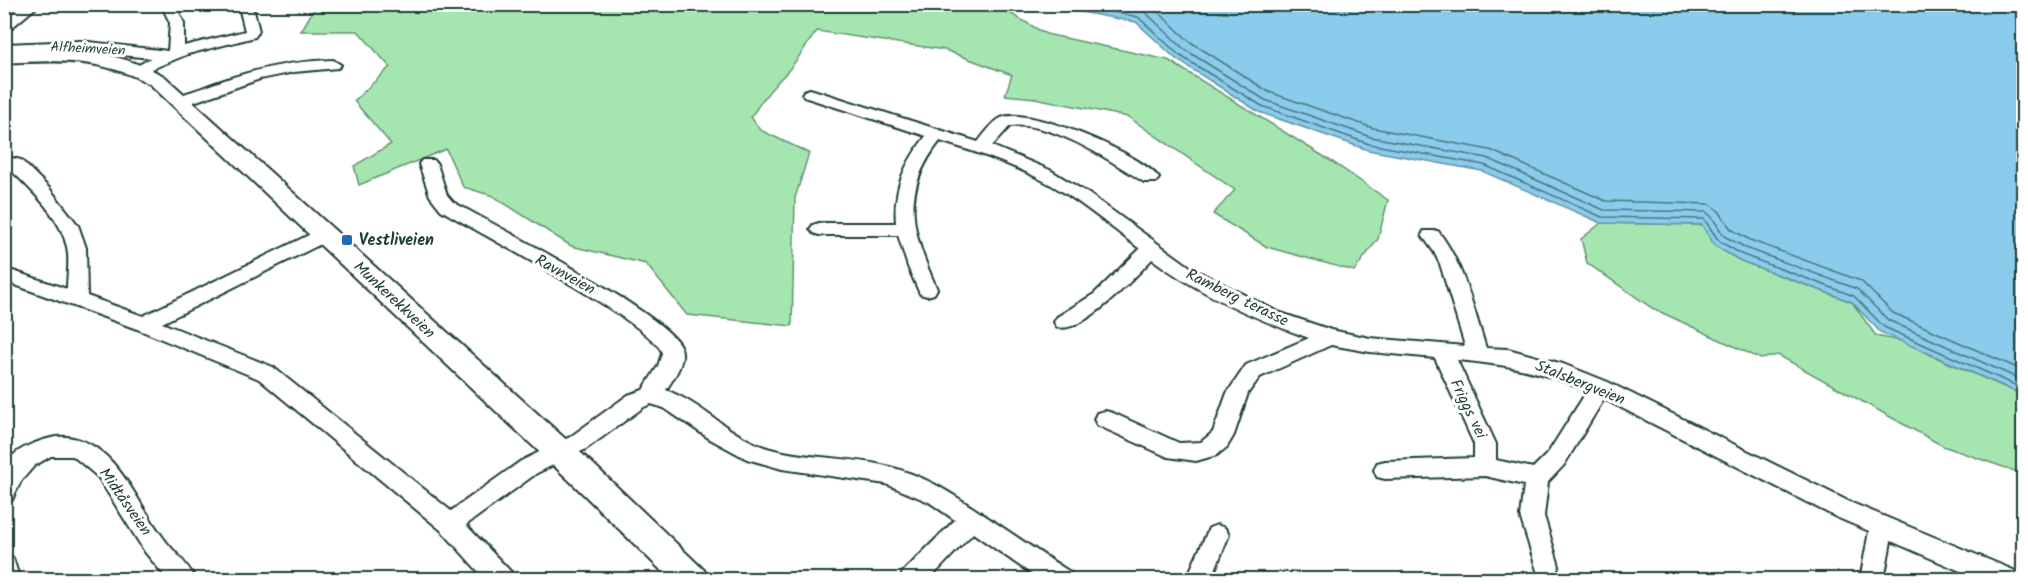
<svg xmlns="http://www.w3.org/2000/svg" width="2028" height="584" font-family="Kalam,sans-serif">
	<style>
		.green { fill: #a5e6b0; stroke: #629272; stroke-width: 1.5 }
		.water { fill: #8bccec; stroke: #6093a2; stroke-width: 1.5 }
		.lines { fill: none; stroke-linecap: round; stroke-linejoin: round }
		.shore { stroke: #4a767e; stroke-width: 1.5 }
		.minor-casing { stroke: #1f3d34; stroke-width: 4 }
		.major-casing { stroke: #1f3d34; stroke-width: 4 }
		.minor { fill: #fff; fill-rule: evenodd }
		.major { fill: #fff; fill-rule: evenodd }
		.poi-dot { fill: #1f6fb2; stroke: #fff; stroke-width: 2 }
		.labels { text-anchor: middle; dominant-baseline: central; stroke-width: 6; stroke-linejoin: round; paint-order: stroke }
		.far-street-label { font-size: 14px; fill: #1f3d34; stroke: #fff }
		.poi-label { font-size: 16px; font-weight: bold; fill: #1f3d34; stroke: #fff; text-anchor: start }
		.street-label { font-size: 16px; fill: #1f3d34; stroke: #fff }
	</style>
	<rect width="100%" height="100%" fill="#fff"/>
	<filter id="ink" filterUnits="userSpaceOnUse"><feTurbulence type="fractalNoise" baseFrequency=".0167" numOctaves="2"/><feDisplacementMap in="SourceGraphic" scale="12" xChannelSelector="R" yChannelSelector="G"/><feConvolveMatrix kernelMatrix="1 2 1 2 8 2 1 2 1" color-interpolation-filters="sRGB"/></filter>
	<g filter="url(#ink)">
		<!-- green -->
		<path class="green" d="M317 4 996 5 1046 34 1168 60 1331 161 1388 200 1378 239 1354 271 1267 247 1213 214 1235 190 1128 117 1035 98 1005 95 1012 75 945 50 817 31C806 45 797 61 786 73 772 87 761 101 751 117L760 130 809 153 795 198 792 326 687 315 646 264 571 246 493 196 463 187 446 149 359 185 354 166 391 144 354 101 390 67 358 31H301Z
			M1601 223 1702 225 1715 246 1741 261 1852 302 1876 336 1907 342 1933 356 2023 395V474L1943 446 1778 355 1761 359 1652 308 1587 263 1581 239Z"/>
		<!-- water -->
		<path class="water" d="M1042 5H2023V395L1880 332 1852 302 1741 261 1715 246 1702 225 1601 223 1482 171 1368 150 1259 112 1176 59 1136 22Z"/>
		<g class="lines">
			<!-- shore -->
			<path class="shore" d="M1075 4 1138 17 1179 55 1262 106 1369 144 1484 165 1602 217 1704 219 1719 241 1743 255 1854 296 1884 327 2024 389
				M1116 4 1144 11 1184 49 1265 100 1371 137 1487 158 1604 210 1706 212 1712 217 1724 236 1746 248 1857 289 1888 320 2024 381
				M1150 4 1189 41 1269 92 1373 128 1490 150 1606 201 1709 204 1719 211 1731 229 1750 240 1861 281 1893 313 2024 371"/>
			<defs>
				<path id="minor" d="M23 4H40L9 30 4 31V19Z
					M161 4H175L184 23V46L245 31 240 11 247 7 254 11 259 31 255 37 188 54 140 74 132 69 151 58 80 51 4 54V44L80 41 168 51 170 23Z
					M333 60 341 65 338 68 294 72 260 79 182 106 174 101C179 94 191 92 199 89 243 72 286 61 333 60Z
					M810 89 978 142C984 135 992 122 1001 118 1028 105 1143 155 1159 178L1156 182H1144C1111 161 1050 120 1010 126L992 146 1050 170 1089 194 1193 269 1278 312 1331 330 1370 338 1465 346 1440 264 1434 252 1422 235 1424 231H1438C1464 264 1473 308 1486 348L1508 349 1563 364 1608 382 1852 503 2018 572 2021 580H1981L1891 541 1884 580H1860L1869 531 1836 517 1604 399 1564 465 1548 482 1544 516 1559 566 1556 574 1547 577 1538 574 1520 516 1524 485 1485 476 1385 479 1377 477 1374 470 1377 463 1385 461 1474 458V444L1435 358 1370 352 1331 345 1260 377 1248 393 1234 435 1227 447 1217 455 1196 461 1168 457 1097 425 1094 419 1097 413 1105 411 1113 413 1179 443 1201 442 1213 432 1227 393 1246 365 1309 338C1253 318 1199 294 1152 259 1135 277 1083 335 1057 327L1054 322 1057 317 1094 294 1140 249C1107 224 1074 195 1036 177 1006 162 973 151 940 141 899 193 912 233 937 289L934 294 927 296 920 294 908 267 898 235H819L813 233 810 229 813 225 819 223H896C893 188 905 163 926 136L804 97 802 94 804 91ZM1457 360C1509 365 1539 370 1587 391L1548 453 1533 468 1496 460V444Z
					M4 156 21 160 49 188 78 225 86 248 87 296 143 316 317 231H331L333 235 331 239 162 323 273 367 451 511 521 461 570 437 628 395 643 390 658 366 662 353C656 326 474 230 441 210L430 196 419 164 422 160H434L437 164 447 195 453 202C491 223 672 317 681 348 686 362 673 379 666 390 701 403 728 434 764 447 800 459 847 456 886 466 928 476 955 496 990 519 1017 537 1043 555 1070 572L1073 580H1040L973 533 929 580H900L903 572 955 520 929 502 886 484 782 469 747 459 710 439 664 408 651 404 644 407 586 449 537 473 466 525 511 572 514 580H486L442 531 259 379 137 329 4 281V268L67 289C67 276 70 260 67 247 60 215 31 190 9 168L4 167Z
					M56 437C112 433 134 499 162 536 172 551 188 563 196 580H168L145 552 98 477 73 456H51L34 466 21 481 12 500 4 502C4 492 2 478 4 469 9 450 40 440 56 437Z
					M1217 525 1225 528 1229 535 1211 580H1186L1209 528Z
					M4 556 13 558 20 580H4Z"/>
				<path id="major" d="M64 49C100 51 132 59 164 76L592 463 704 570 709 580H671L570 481 150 84C101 58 58 60 4 63V51Z"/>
			</defs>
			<!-- minor casing -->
			<use href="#minor" class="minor-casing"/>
			<!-- major casing -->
			<use href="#major" class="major-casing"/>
			<!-- minor -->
			<use href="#minor" class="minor"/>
			<!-- major -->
			<use href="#major" class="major"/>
		</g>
	</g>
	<!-- markers -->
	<rect class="poi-dot" x="341" y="234" width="12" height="12" rx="3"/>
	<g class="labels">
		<!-- far-street labels -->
		<g class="far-street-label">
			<text transform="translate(88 49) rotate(3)">Alfheimveien</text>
		</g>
		<!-- poi labels -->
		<g class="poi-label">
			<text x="359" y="240">Vestliveien</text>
		</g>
		<!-- street labels -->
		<g class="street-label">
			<text transform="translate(565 275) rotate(29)">Ravnveien</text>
			<text transform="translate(1237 298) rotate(26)">Ramberg terasse</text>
			<text transform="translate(394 300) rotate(43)">Munkerekkveien</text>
			<text transform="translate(1580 383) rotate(22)">Stalsbergveien</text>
			<text transform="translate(1468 409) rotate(64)">Friggs vei</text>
			<text transform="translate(125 502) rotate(55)">Midtåsveien</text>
		</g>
	</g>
	<!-- margin -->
	<rect width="2028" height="584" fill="none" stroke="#fff" stroke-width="24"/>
	<rect x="12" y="12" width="2004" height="560" fill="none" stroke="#1f3d34" stroke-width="2" filter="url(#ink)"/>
</svg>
